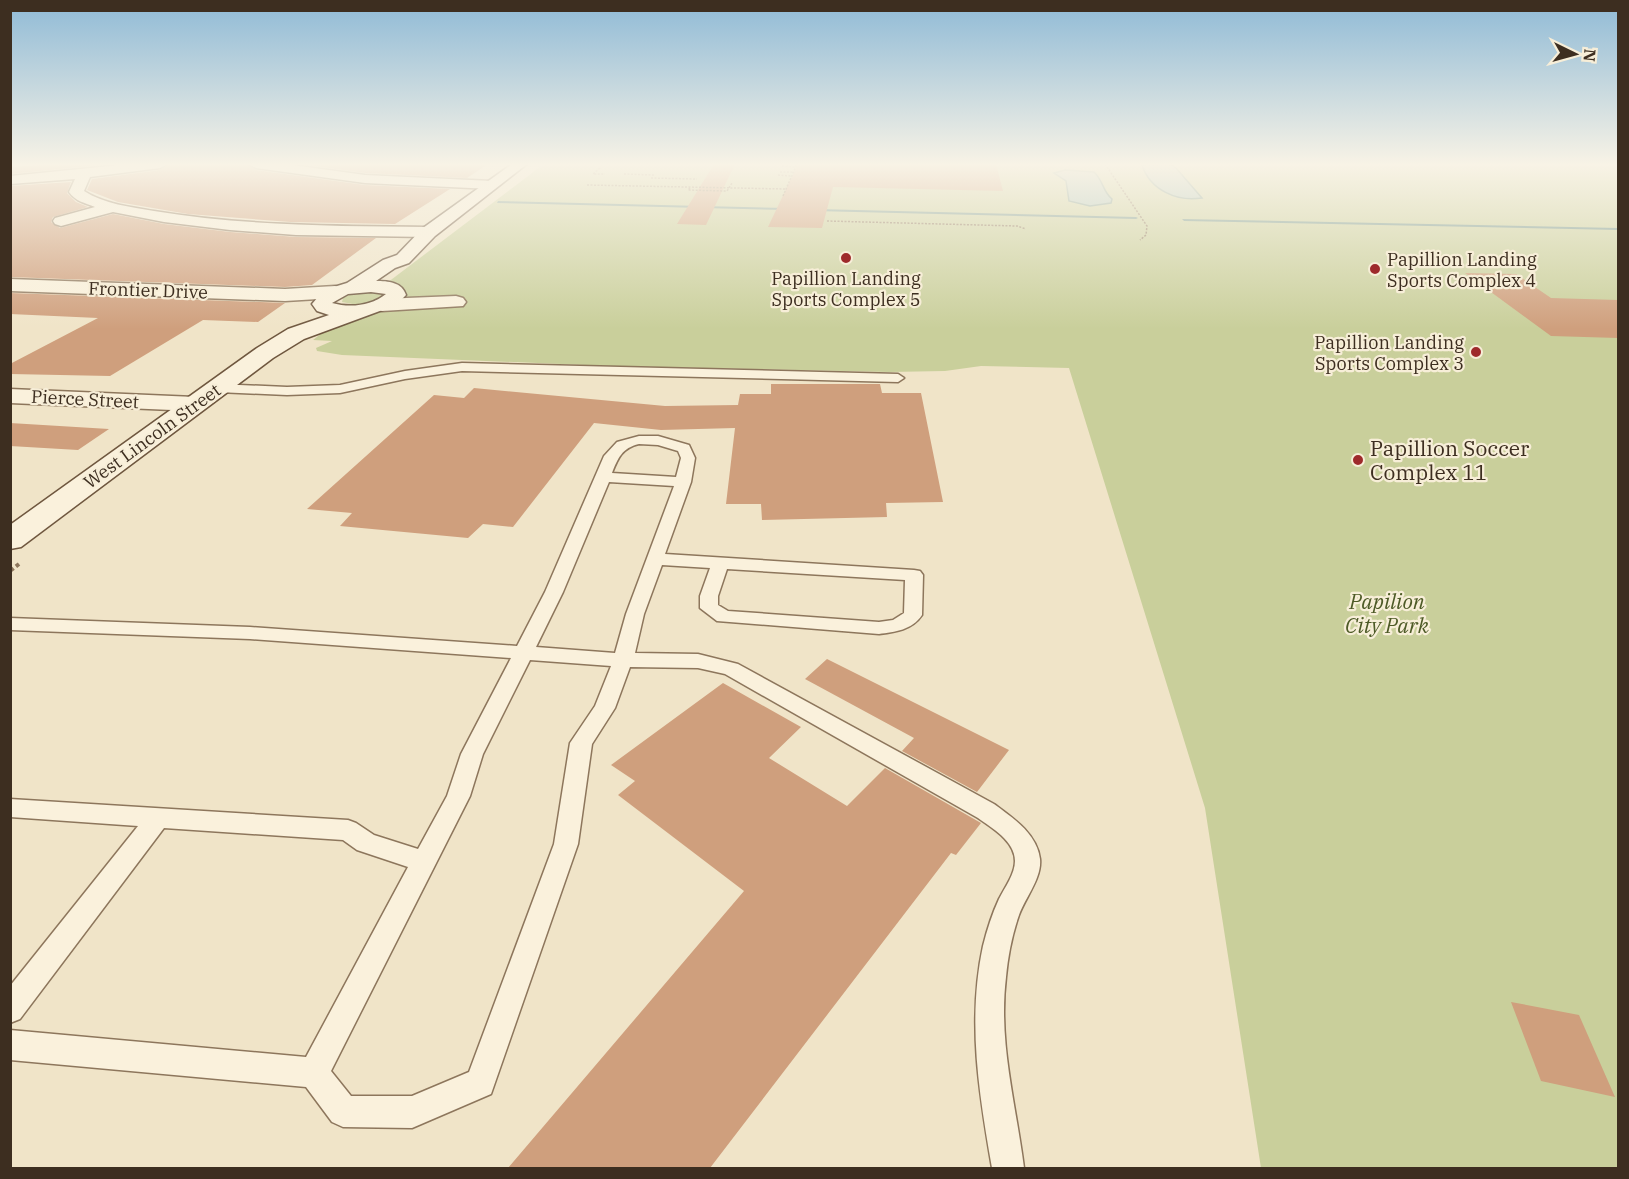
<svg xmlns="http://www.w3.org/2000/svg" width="1629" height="1179" font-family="'IBM Plex Serif',serif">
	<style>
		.green { fill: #c9cf9b }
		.water { fill: #a9c4bc; stroke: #6f938a; stroke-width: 1.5 }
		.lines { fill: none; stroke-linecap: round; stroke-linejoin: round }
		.stream { fill: #6f938a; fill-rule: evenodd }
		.building { fill: #cf9f7d }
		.lane-casing { stroke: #8d765c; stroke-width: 3 }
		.street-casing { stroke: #8d765c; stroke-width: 3 }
		.secondary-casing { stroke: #6f573f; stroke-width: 3 }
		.path-far1 { stroke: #8d765c; stroke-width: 1.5; stroke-dasharray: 2 1.5; stroke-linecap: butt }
		.path { stroke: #8d765c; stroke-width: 4; stroke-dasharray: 4.5 3; stroke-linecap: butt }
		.lane { fill: #faf1dc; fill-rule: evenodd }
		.street { fill: #faf1dc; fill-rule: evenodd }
		.secondary { fill: #faf1dc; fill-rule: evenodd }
		.poi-dot { fill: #9e2a2b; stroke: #f7eed8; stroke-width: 2 }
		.labels { text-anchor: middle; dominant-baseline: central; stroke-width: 4.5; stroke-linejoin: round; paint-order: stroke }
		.far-poi-label { font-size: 18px; fill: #3d2e20; stroke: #f7eed8; text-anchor: start }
		.far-street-label { font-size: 18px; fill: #3d2e20; stroke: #f7eed8 }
		.poi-label { font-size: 21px; fill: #3d2e20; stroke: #f7eed8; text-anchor: start }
		.park-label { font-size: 21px; font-style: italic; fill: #4d5a26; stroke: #f7eed8 }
	</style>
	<rect width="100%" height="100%" fill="#f0e4c8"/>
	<!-- green -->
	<path class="green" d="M544 164H1618V1168H1261L1205 808 1069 368 981 366 945 371 889 372 609 366 342 355 317 351 316 348 332 341 313 340 358 305 342 302 343 298 353 293 375 292Z"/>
	<!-- water -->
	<path class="water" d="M1169 164 1176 168 1202 198C1177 202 1150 190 1142 165Z
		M1065 170 1094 172C1103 180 1103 192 1112 199L1111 203 1090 206 1069 201 1066 181 1054 173Z"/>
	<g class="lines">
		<!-- stream -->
		<path class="stream" d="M498 201 787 208 789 209 787 210 497 203Z
			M816 209 1136 217 1138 218 1136 219 815 211Z
			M1182 219 1618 228V230L1184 221Z"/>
	</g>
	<!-- building -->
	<path class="building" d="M57 164H109L10 174V167Z
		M169 164H247L256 170 365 185 450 189 395 224 291 222 188 214 118 202 87 190 92 179 160 170Z
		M301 164H488L467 178 365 173Z
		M714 164H735L706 225 677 224Z
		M798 164H996L1003 191 833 187 822 228 768 227Z
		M71 182 67 193 76 202 88 207 53 217 51 222 60 228 113 214 164 224 230 232 296 237 376 238 312 285 285 287 10 277V186Z
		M1465 273 1516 274 1551 298 1618 300V338L1551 336Z
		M10 293 285 303 258 322 203 320 110 376 10 374V364L98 318 10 314Z
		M771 384H880L882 393H921L943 502 886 503 887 517 762 520 761 504H726L735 428 661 430 594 423 513 527 483 524 468 538 340 526 352 513 307 509 434 395 464 398 474 388 665 406 738 405 740 394H771Z
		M10 423 109 429 78 450 10 446Z
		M827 659 1009 750 977 792 902 751 914 738 805 679Z
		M723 683 801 727 769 758 847 806 885 768 981 823 956 855 951 853 710 1168H508L744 891 618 795 635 781 611 765Z
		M1511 1002 1579 1015 1615 1097 1541 1081Z"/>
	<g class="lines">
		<defs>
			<path id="lane" d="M462 363 898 374 904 378 898 382 462 371 405 379 340 393 287 395 217 392 211 388 217 384 287 387 340 385 405 371Z
				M639 436H658L689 445 695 458 691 482 665 554 914 570 920 571 923 575 922 615C912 630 895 632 879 634L717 621 700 608V596L710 568 662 565 644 614 635 653 698 654 738 664 994 804C1013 818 1037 834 1040 859 1042 878 1025 898 1019 915 1012 935 1008 956 1006 977 998 1043 1016 1104 1024 1168H992C979 1094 967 1020 983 946 987 930 992 914 999 899 1005 887 1015 874 1015 861 1015 841 992 828 978 818L725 674 698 668 630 667 615 708 592 744 578 844 491 1094 412 1128 343 1127 332 1122 306 1087 10 1060V1030L306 1057 408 867 357 850 343 840 164 828 20 1019 10 1023V986L138 826 10 817V799L348 820 356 823 374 835 418 849 447 796 461 754 511 658 250 639 10 630V618L250 627 517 646 545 592 604 456 617 442ZM639 444 658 445 678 451 681 458 676 477 612 473C618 458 622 448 639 444ZM609 482 674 486 626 614 615 653 536 647 563 592ZM727 569 905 580 904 613 893 620 879 622 728 611 718 605V596ZM530 660 611 666 595 706 570 743 554 844 469 1072 412 1096H351L331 1071 470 796 483 754Z"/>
			<path id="street" d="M130 164H167L160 168 90 177 84 191C104 204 131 207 154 211 245 226 337 226 429 227L437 232 429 237 296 235 230 230 164 222 113 212 61 226 55 224 53 221 55 218 95 207C85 203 75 201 69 192L75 179 10 184V176Z
				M249 164H285L365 175 492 181 499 185 492 189 365 183 256 168Z
				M10 279 285 289 335 286 342 288 345 292 342 296 335 298 285 301 10 291Z
				M456 296 463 298 466 302 463 306 382 311 375 309 372 305 375 301 382 299Z
				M10 389 195 397 204 399 207 404 204 409 195 411 10 403Z"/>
			<path id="secondary" d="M512 164H527L435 236 409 263 395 268 376 281C388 281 402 282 406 295L396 305 304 339 273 358 21 547 10 549V525L257 348 288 329 329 315 317 311 312 304 324 290 347 283 383 260 397 255 423 228ZM371 292 386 294C371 306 350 308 332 303L348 294Z"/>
		</defs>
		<!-- lane casing -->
		<use href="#lane" class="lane-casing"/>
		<!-- street casing -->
		<use href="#street" class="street-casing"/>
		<!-- secondary casing -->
		<use href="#secondary" class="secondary-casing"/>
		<!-- path-far1 -->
		<path class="path-far1" d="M1105 164 1147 226 1146 235 1140 240
			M782 166 796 167
			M600 168 593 174H605
			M780 172H794
			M624 174 654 175
			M778 175 792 176
			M651 178 697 179
			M587 185 786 189
			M690 188 688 190 727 191 732 183
			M783 196 797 164
			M827 221 1017 226 1026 229"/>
		<!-- path -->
		<path class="path" d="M10 571 19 564"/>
		<!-- lane -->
		<use href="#lane" class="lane"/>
		<!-- street -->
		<use href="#street" class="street"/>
		<!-- secondary -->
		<use href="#secondary" class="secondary"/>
	</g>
	<!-- sky -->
	<linearGradient id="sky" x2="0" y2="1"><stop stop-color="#8fbad6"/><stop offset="0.5" stop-color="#f8f3e6"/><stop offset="1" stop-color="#f8f3e6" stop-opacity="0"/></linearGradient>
	<rect width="1629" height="329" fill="url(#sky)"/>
	<!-- markers -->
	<g class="poi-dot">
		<circle cx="846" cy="258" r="6"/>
		<circle cx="1375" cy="269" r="6"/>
		<circle cx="1476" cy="352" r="6"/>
		<circle cx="1358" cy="460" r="6"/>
	</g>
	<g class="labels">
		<!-- far-poi labels -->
		<g class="far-poi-label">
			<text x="1387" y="259">Papillion Landing<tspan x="1387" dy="21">Sports Complex 4</tspan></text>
			<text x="846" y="278" text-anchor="middle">Papillion Landing<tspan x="846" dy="21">Sports Complex 5</tspan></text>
			<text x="1464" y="342" text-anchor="end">Papillion Landing<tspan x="1464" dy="21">Sports Complex 3</tspan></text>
		</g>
		<!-- far-street labels -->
		<g class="far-street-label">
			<text transform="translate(148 290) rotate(2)">Frontier Drive</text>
			<text transform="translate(85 399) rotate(3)">Pierce Street</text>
			<text transform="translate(152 436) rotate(-36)">West Lincoln Street</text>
		</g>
		<!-- poi labels -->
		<g class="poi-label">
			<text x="1370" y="448">Papillion Soccer<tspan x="1370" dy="24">Complex 11</tspan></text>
		</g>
		<!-- park labels -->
		<g class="park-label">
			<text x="1387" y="601">Papilion<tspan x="1387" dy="24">City Park</tspan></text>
		</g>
	</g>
	<!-- border -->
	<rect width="1629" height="1179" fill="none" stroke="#3d2e20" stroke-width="24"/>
	<!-- north arrow -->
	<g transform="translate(1575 54) rotate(95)" stroke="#f7eed8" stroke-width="4.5" paint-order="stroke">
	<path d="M0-4.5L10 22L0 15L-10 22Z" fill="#3d2e20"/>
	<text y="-9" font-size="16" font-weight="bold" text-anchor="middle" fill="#3d2e20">N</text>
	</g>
</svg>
